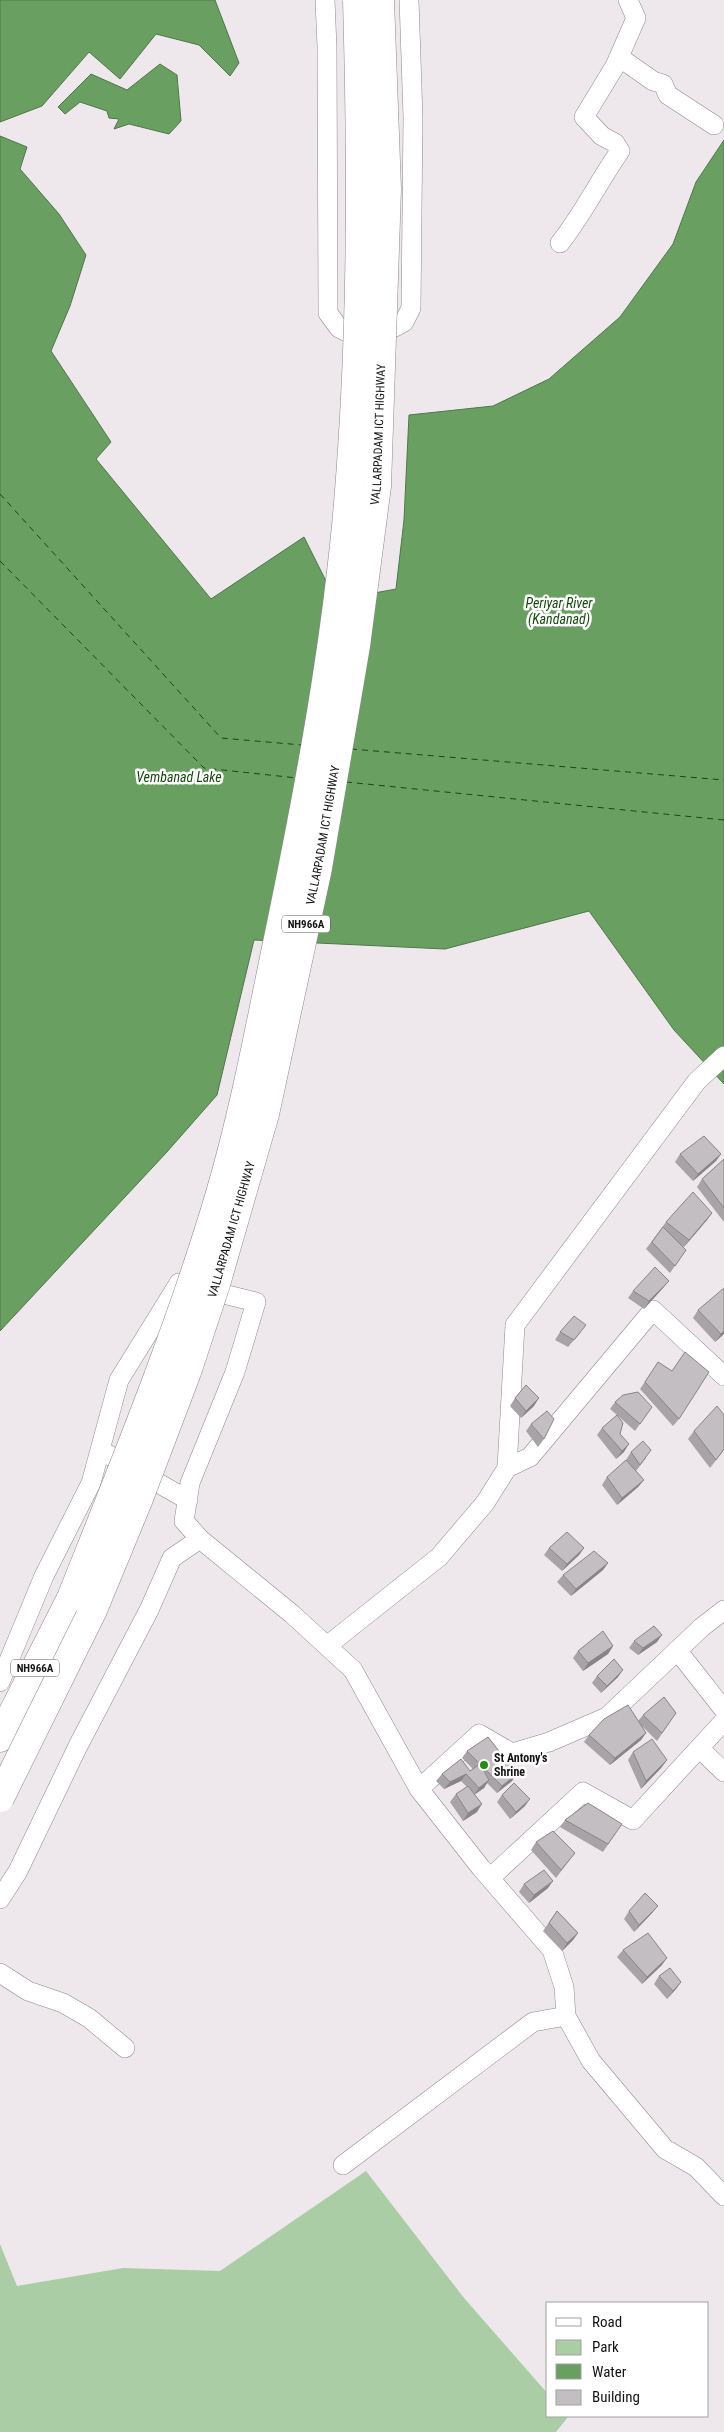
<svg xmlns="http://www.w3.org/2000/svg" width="724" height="2432" font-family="'Roboto Condensed',sans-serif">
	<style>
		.green { fill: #aacda5 }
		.water { fill: #69a062; stroke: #50764b }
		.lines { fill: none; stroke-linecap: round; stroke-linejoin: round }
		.ferry { stroke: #134b0b; stroke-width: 1; stroke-dasharray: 6 5; stroke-linecap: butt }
		.minor-casing { stroke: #8e898d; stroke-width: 20 }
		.highway-casing { stroke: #8e898d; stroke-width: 29 }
		.minor { stroke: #fff; stroke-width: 19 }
		.highway { stroke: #fff; stroke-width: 28 }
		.highway-bridge-casing { stroke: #8e898d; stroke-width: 29; stroke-linecap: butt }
		.highway-bridge { stroke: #fff; stroke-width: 28 }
		.wall { fill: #a8a3a7 }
		.shaded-wall { fill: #888588 }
		.building { fill: #c3bec2; stroke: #888588 }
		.poi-dot { fill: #228d0f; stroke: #fff; stroke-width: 2 }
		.labels { text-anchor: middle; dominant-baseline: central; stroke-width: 5; stroke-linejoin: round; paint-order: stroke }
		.shield { fill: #fff; stroke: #5b5a5a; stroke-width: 1 }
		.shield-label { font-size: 11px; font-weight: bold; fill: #151314 }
		.street-label { font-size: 12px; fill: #151314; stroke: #fff }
		.poi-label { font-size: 12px; font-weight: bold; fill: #151314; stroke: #fff; text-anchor: start }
		.water-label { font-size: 14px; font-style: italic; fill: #134b0b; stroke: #fff }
	</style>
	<rect width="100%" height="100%" fill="#eee8ec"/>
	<!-- green -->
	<path class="green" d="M366 2171 464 2298 548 2394V2416L568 2417 556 2432H0V2244L17 2286 123 2268 220 2271Z"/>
	<!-- water -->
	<path class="water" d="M0 0H215L239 63 230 76 199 45 156 34 120 79 89 52 42 106 0 122Z
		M160 64 177 75 181 121 169 134 129 124 114 129 119 119 109 118 107 111 80 102 65 114 58 107 91 74 127 90Z
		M0 136 27 147 20 169 59 214 86 255 70 306 51 351 111 442 96 459 211 599 304 537 331 591 369 594 396 589 404 520 409 415 493 406 549 379 620 317 673 244 696 182 724 140V1084L674 1030 589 911 445 949 254 940 217 1095 166 1153 0 1331Z"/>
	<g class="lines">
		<!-- ferry -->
		<path class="ferry" d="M0 494 221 738 302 745
			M0 561 204 768 297 778
			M351 749 724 780
			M346 782 724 820"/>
		<defs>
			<path id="minor" d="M325 0 327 47 328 313 339 328 347 332 395 327 404 322 411 308 413 117 409 0
				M619 57 653 81 663 84 668 95 714 125
				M560 243C583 214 599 181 620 151L615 143 602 136 584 117 615 66 636 18 628 0
				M100 1450 188 1500
				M507 1468 530 1457 653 1310 724 1376
				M328 1645 439 1557 485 1503 507 1468 515 1325 697 1081 724 1056
				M677 1650 724 1710
				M0 1682 44 1576 91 1483 119 1380 179 1283 256 1302 235 1372 190 1483 184 1521 200 1539
				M699 1748 724 1772
				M419 1789 479 1734 512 1753 549 1742 607 1717 702 1627 724 1610
				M490 1878 583 1792 633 1820 724 1721
				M0 1899 18 1871 78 1746 149 1610 172 1558 200 1539 292 1614 353 1670 419 1789 481 1868 552 1950 564 1987 566 2016 591 2061 665 2149 696 2167 724 2196
				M0 1973 28 1991 63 2003 89 2018 125 2048
				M343 2165 533 2022 566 2016"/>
			<path id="highway" d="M0 1738 71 1598"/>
		</defs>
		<!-- minor casing -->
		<use href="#minor" class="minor-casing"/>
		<!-- highway casing -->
		<use href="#highway" class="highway-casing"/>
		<!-- minor -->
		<use href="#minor" class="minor"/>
		<!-- highway -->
		<use href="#highway" class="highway"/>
		<defs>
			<g id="highway-bridge">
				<path d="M71 1598C124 1465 178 1334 219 1197 243 1116 259 1031 276 948 305 809 332 668 346 526 362 351 362 176 357 0"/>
				<path id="s1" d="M0 1798 93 1610 138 1501 187 1372 216 1284 265 1114 318 868 356 646 377 486 387 189 380 0"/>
			</g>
		</defs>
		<!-- highway-bridge casing -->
		<use href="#highway-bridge" class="highway-bridge-casing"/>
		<!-- highway-bridge -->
		<use href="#highway-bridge" class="highway-bridge"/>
	</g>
	<!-- wall -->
	<path class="wall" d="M680 1154H721L716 1161 693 1181 675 1162Z
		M724 1159V1222L697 1187 702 1179Z
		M712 1213 707 1220 684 1247 680 1244 686 1250 670 1273 646 1249 666 1222Z
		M669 1281 663 1288 644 1309 628 1298 633 1291Z
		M698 1310 724 1334 715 1342 693 1318Z
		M560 1332H581L568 1347 555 1340Z
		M658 1362 672 1371 679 1419 673 1426 640 1389Z
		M515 1398 534 1406 521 1418 510 1406Z
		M615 1402 652 1407 635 1431 617 1415 624 1452 616 1459 597 1435 602 1428 617 1415 610 1409Z
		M724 1415V1450L710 1468 688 1439 694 1431Z
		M531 1424 544 1439 538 1447 526 1431Z
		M631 1452 646 1458 636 1471 644 1480 638 1487 617 1505 602 1485 607 1477 626 1460Z
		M549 1548H584L579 1555 562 1571 544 1555Z
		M608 1563 603 1570 571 1596 557 1582 563 1575Z
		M634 1641 657 1642 638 1655 629 1648Z
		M613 1646 608 1654 583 1671 573 1658 578 1651Z
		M597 1676 618 1677 601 1693 592 1683Z
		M676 1713 657 1741 642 1726 646 1733 641 1740 610 1765 584 1742 589 1735 638 1721 643 1715Z
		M467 1751 512 1781 497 1793 487 1783 484 1788 475 1794 477 1812 463 1821 450 1802 456 1794 467 1787 461 1781 444 1789 436 1781 442 1774 470 1771 473 1769 462 1758Z
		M633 1752 667 1760 661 1768 641 1789 628 1760Z
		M502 1795 525 1806 510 1819 497 1802Z
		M565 1820 622 1824 603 1852 560 1827Z
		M536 1842 575 1853 556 1878 531 1850Z
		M524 1884 548 1888 529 1903 519 1892Z
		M658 1906 652 1913 634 1932 624 1919 629 1911Z
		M557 1911 578 1933 573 1940 562 1951 543 1931Z
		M623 1950 662 1965 642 1984 617 1957Z
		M659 1976 681 1982 676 1989 667 1999 654 1984Z"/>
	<!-- shaded-wall -->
	<path class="shaded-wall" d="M721 1154 716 1161 693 1181 698 1174Z
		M712 1213 707 1220 684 1247 689 1240Z
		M669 1281 663 1288 644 1309 649 1301Z
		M724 1331V1334L715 1342 721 1334Z
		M539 1398 534 1406 521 1418 526 1411Z
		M629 1444 624 1452 616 1459 622 1451Z
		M644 1480 638 1487 617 1505 622 1498Z
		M584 1548 579 1555 562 1571 567 1564Z
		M608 1563 603 1570 571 1596 576 1589Z
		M662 1635 657 1642 638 1655 643 1648Z
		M613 1646 608 1654 583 1671 588 1663Z
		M623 1670 618 1677 601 1693 607 1686Z
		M646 1733 641 1740 610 1765 615 1758Z
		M667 1760 661 1768 641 1789 646 1781Z
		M466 1774 461 1781 444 1789 450 1782Z
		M517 1774 512 1781 497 1793 502 1786Z
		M489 1780 484 1788 474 1795 479 1788Z
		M530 1799 525 1806 510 1819 516 1812Z
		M482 1804 477 1812 463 1821 468 1813Z
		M553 1881 548 1888 529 1903 534 1895Z
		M658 1906 652 1913 634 1932 639 1925Z
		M578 1933 573 1940 562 1951 567 1943Z
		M667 1958 662 1965 642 1984 647 1977Z
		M681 1982 676 1989 667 1999 673 1991Z"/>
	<!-- building -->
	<path class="building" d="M704 1136 721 1154 698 1174 680 1154Z
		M724 1159V1208L702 1179Z
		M693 1192 712 1213 689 1240 666 1222Z
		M663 1227 686 1250 675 1266 652 1242Z
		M655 1267 669 1281 649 1301 633 1291Z
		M724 1288V1331L721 1334 698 1310Z
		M574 1316 586 1325 574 1340 560 1332Z
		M685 1352 709 1372 679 1419 645 1382 658 1362 672 1371Z
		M526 1385 539 1398 526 1411 515 1398Z
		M638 1392 652 1407 640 1424 615 1402 623 1395Z
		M717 1406 724 1415V1449L716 1460 694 1431Z
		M547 1411 554 1419 544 1439 531 1424Z
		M617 1415 623 1423 620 1434 629 1444 622 1451 602 1428Z
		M643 1441 651 1450 640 1465 631 1452Z
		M626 1460 644 1480 622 1498 607 1477Z
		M567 1532 584 1548 567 1564 549 1548Z
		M594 1551 608 1563 576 1589 563 1575Z
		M654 1626 662 1635 643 1648 634 1641Z
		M603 1631 613 1646 588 1663 578 1651Z
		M614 1659 623 1670 607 1686 597 1676Z
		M664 1697 676 1713 662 1733 643 1715Z
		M628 1705 646 1733 615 1758 589 1735 604 1719Z
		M488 1737 517 1774 502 1786 467 1751Z
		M652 1739 667 1760 646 1781 633 1752Z
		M461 1759 470 1771 480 1764 489 1780 479 1788 466 1774 450 1782 442 1774Z
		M514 1783 530 1799 516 1812 502 1795Z
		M468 1786 482 1804 468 1813 456 1794Z
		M588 1803 622 1824 608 1844 565 1820Z
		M553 1831 575 1853 561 1870 536 1842Z
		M544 1870 553 1881 534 1895 524 1884Z
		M645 1893 658 1906 639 1925 629 1911Z
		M557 1911 578 1933 567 1943 549 1923Z
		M648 1933 667 1958 647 1977 623 1950Z
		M670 1968 681 1982 673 1991 659 1976Z"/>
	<!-- markers -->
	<circle class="poi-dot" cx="484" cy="1765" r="5"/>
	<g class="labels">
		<!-- shield labels -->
		<g class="shield">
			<rect x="282" y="915.5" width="48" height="17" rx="4"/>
			<rect x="11" y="1659.5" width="48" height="17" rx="4"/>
		</g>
		<g class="shield-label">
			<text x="306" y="924">NH966A</text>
			<text x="35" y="1668">NH966A</text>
		</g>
		<!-- street labels -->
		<g class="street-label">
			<text stroke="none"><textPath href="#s1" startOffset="1425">VALLARPADAM ICT HIGHWAY</textPath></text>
			<text stroke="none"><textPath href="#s1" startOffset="1020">VALLARPADAM ICT HIGHWAY</textPath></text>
			<text stroke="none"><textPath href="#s1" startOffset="615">VALLARPADAM ICT HIGHWAY</textPath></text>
		</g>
		<!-- poi labels -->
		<g class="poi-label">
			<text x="494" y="1758">St Antony's<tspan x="494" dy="14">Shrine</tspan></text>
		</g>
		<!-- water labels -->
		<g class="water-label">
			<text x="559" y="603">Periyar River<tspan x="559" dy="16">(Kandanad)</tspan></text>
			<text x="179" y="777">Vembanad Lake</text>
		</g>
	</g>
	<!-- legend -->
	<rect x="546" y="2302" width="162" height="115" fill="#ffffff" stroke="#a1a1a1"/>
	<rect x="556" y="2318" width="25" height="8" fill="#ffffff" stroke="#a1a1a1"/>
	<text x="592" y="2327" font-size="15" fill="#151314">Road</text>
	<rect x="556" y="2340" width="25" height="15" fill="#aacda5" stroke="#a1a1a1"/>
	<text x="592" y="2352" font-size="15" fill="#151314">Park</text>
	<rect x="556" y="2364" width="25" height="15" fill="#69a062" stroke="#a1a1a1"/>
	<text x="592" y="2377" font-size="15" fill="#151314">Water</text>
	<rect x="556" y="2390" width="25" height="15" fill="#c3bec2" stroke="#a1a1a1"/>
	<text x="592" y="2402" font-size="15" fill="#151314">Building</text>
</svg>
